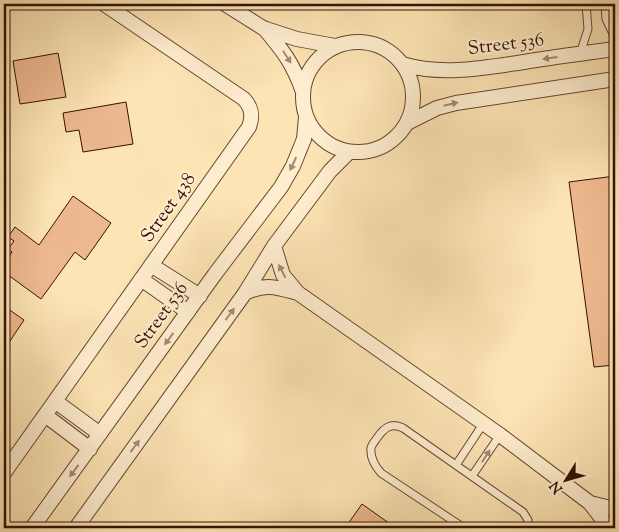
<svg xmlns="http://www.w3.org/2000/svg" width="619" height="532" font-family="'Sorts Mill Goudy',serif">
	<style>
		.building { fill: #eeb88f; stroke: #341204 }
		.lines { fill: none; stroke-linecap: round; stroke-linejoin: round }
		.service-casing { stroke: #664630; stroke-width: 9 }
		.minor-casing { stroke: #664630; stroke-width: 16 }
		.service { stroke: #feedce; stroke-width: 7 }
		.minor { stroke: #feedce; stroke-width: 14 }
		.oneway { fill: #a38a73 }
		.labels { text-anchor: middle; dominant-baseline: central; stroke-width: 4; stroke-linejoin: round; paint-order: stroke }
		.street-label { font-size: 19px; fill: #341204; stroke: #feedce }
	</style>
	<rect width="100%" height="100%" fill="#fde4b4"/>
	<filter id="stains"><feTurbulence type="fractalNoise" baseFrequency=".004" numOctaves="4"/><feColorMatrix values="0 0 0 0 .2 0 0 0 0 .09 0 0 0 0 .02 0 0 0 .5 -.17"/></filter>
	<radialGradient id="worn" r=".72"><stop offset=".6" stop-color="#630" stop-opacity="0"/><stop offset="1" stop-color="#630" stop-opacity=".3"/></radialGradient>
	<!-- building -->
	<path class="building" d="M58 53 66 97 20 104 13 61Z
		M126 102 133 144 83 152 79 130 66 132 63 113Z
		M615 176V365L594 367 569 182Z
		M73 196 111 223 85 260 75 252 41 299 4 272V264L12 252 8 249 14 241 8 237 15 227 39 245Z
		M4 306 24 320 4 350Z
		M362 504 396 528H345Z"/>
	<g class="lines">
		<defs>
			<path id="service" d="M605 4 606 19 615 38
				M580 54 588 29 586 4
				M456 465 483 424
				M472 476 500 435
				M464 528 381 473C375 466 370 457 371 448 372 444 375 441 377 438 384 428 391 422 403 428L523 512 528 520V528"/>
			<path id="minor" d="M225 4 263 28 297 39 335 46
				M264 28C283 51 293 63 303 92
				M303 97a55 55 0 1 1 110 0a55 55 0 1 1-110 0Z
				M402 64C442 76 483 68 524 62 554 57 585 53 615 49
				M407 123 437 108 456 103 615 79
				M274 246 283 275 298 293 500 435 590 503 609 528
				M151 265 200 296
				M141 279 188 312
				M245 293C266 283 276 287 298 293
				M55 401 100 434
				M45 415 90 449
				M4 473 249 127C253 116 252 108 244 99L104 4
				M590 503 615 509
				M32 528 215 274 281 187 293 166 304 139 306 117
				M76 528 245 293 274 246 330 171 349 152"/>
		</defs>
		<!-- service casing -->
		<use href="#service" class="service-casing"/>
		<!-- minor casing -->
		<use href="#minor" class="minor-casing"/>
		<!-- service -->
		<use href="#service" class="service"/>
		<!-- minor -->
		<use href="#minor" class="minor"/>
	</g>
	<!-- one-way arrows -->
	<defs><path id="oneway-solid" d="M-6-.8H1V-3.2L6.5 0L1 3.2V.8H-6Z" transform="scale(1.25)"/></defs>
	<g class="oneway">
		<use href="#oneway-solid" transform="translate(287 57) rotate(57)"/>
		<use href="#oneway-solid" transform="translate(550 58) rotate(172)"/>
		<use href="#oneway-solid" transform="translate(451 104) rotate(-13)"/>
		<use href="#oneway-solid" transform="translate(293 164) rotate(115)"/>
		<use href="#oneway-solid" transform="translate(282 271) rotate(-117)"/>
		<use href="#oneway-solid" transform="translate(230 314) rotate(-54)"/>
		<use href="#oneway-solid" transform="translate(169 339) rotate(126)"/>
		<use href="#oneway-solid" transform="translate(135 446) rotate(-54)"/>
		<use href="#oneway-solid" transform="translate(486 456) rotate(-56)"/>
		<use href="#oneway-solid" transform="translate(74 471) rotate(126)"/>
	</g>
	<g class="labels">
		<!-- street labels -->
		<g class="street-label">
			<text transform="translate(506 45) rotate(-7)">Street 536</text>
			<text transform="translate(169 208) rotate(-55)">Street 438</text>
			<text transform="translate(162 316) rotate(-54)">Street 536</text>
		</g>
	</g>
	<!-- margin -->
	<rect width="619" height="532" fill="none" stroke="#fde4b4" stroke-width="20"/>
	<rect x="5" y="5" width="609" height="522" fill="none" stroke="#341204" stroke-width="2.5"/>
	<rect x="10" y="10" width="599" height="512" fill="none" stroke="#341204"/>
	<!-- north arrow -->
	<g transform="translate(566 480) rotate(233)" stroke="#feedce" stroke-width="4" paint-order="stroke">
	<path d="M0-4L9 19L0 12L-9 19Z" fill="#341204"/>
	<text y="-8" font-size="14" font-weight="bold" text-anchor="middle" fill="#341204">N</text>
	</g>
	<rect width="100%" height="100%" filter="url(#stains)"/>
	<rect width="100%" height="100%" fill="url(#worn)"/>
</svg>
